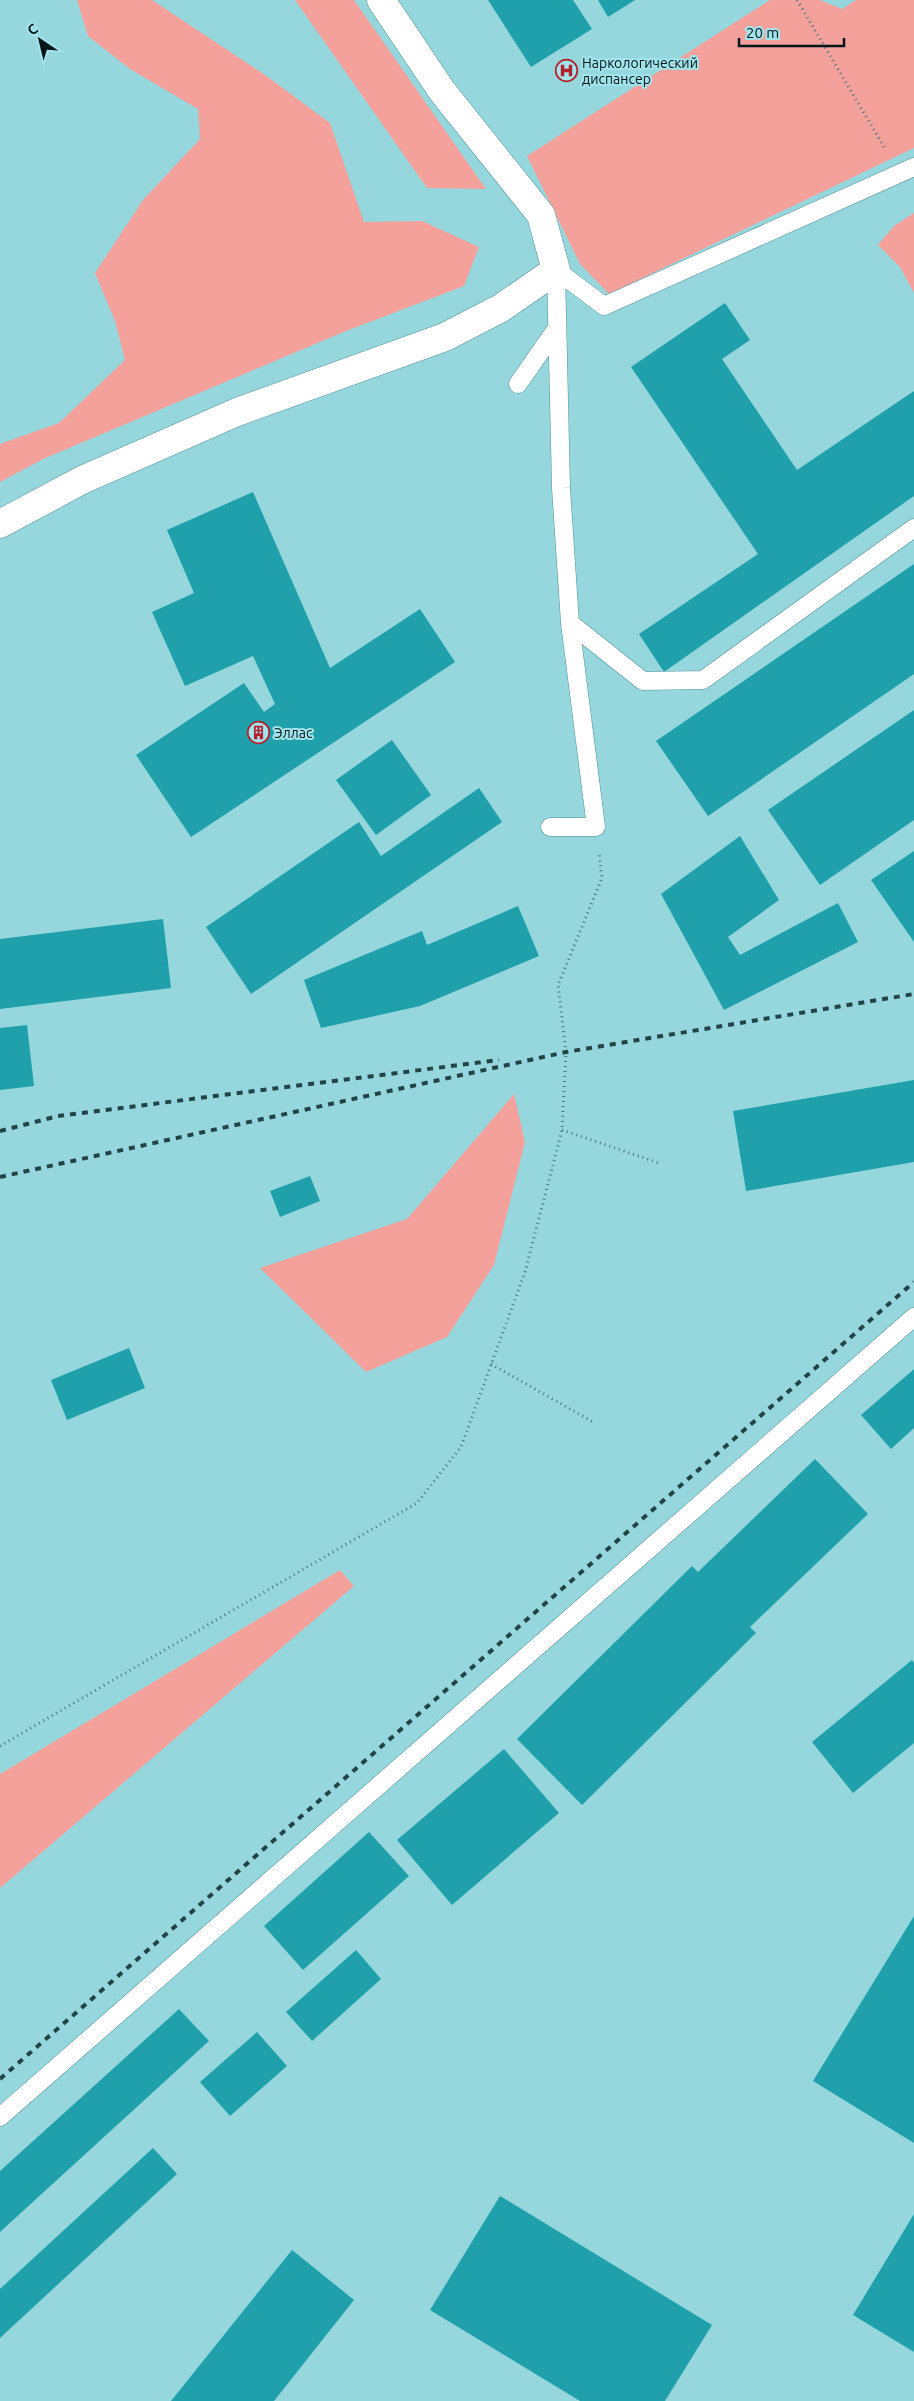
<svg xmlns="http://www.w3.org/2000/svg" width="914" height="2401" font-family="Ubuntu,sans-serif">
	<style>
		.green { fill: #f4a19c }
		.building { fill: #1fa0aa }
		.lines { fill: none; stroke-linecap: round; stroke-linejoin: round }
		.lane-casing { stroke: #509197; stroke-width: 19 }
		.street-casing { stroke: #509197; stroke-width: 29 }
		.path { stroke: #4a777b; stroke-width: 3; stroke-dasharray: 1 4; stroke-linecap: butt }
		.lane { stroke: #fff; stroke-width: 18 }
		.street { stroke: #fff; stroke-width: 28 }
		.rail { stroke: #234447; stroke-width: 4; stroke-dasharray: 6 6; stroke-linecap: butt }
		.labels { text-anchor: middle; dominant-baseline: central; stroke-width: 4; stroke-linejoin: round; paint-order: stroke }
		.poi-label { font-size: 14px; fill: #00171a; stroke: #a2e4eb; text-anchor: start }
	</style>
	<rect width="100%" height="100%" fill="#95d7dd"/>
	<!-- green -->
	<path class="green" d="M77 0H152L268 77 330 123 364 222 422 221 479 247 464 286 346 331 43 459 0 482V444L59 423 125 360 115 321 95 273 143 200 200 139 198 109 130 69 88 36Z
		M295 0H354L486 189 427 188Z
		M770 0H820L842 9 856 0H914V148L609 294 580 264 527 156Z
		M914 213V293L900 267 878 245 894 226Z
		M514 1094 525 1142 494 1265 447 1337 366 1372 260 1268 407 1219Z
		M340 1570 354 1586 0 1888V1774Z"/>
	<!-- building -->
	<path class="building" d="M488 0H573L592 29 531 67Z
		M598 0H635L608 17Z
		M725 303 750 340 722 359 797 470 914 391V496L664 672 639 634 758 554 631 367Z
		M253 492 330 668 420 609 455 662 191 837 136 755 244 683 264 712 275 704 253 656 185 686 152 612 194 593 167 530Z
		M914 564V674L708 816 656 741Z
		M914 710V820L820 885 768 810Z
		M392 740 431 795 376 835 336 780Z
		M479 788 502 822 251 994 206 927 359 822 381 856Z
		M740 836 779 900 728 937 740 955 838 903 858 942 724 1010 661 894Z
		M914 851V942L871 880Z
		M518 906 539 956 420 1006 321 1028 304 980 422 931 427 945Z
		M163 919 171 988 0 1009V939Z
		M27 1025 34 1086 0 1090V1028Z
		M914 1080V1162L746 1191 733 1111Z
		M310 1176 320 1201 280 1217 270 1191Z
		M129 1348 145 1388 67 1420 51 1380Z
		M914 1369V1428L891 1449 861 1415Z
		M815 1459 868 1514 750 1627 756 1633 582 1805 517 1739 692 1566 698 1572Z
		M912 1660 914 1663V1743L853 1793 812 1742Z
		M504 1749 559 1813 452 1905 397 1840Z
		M369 1832 409 1876 303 1970 264 1926Z
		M914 1916V2143L813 2081Z
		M356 1950 381 1979 312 2041 286 2012Z
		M179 2009 209 2041 0 2232V2171Z
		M257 2032 287 2066 230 2116 200 2082Z
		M153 2148 177 2174 0 2338V2289Z
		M500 2196 712 2325 665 2401H580L430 2310Z
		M914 2214V2352L853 2315Z
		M292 2250 354 2300 274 2401H171Z"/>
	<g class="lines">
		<defs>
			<path id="lane" d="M556 270 604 306 914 167
				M518 384 557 328
				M570 623 643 681 703 680 914 528
				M550 827H596L570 623 561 488 556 270
				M0 2117 914 1317"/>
			<path id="street" d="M0 524 82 480 237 412 445 337 501 308 556 270 541 215 442 91 381 0"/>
		</defs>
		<!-- lane casing -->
		<use href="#lane" class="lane-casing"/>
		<!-- street casing -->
		<use href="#street" class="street-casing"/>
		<!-- path -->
		<path class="path" d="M797 0 886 150
			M562 1130 659 1163
			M491 1364 593 1422
			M0 1746 417 1503 461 1447 525 1272 562 1130 566 1052 558 985 602 878 599 852"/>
		<!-- lane -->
		<use href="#lane" class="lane"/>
		<!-- street -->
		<use href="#street" class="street"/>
		<!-- rail -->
		<path class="rail" d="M0 1131 58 1116 499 1060
			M0 1177 566 1052 914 994
			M0 2079 914 1282"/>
	</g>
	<!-- icons -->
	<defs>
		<symbol id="hospital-ring" viewBox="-11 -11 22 22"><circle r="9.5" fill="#a2e4eb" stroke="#b3212c" stroke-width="1.5"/><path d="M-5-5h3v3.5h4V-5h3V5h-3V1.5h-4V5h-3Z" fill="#b3212c"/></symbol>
		<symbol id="building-ring" viewBox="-11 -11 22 22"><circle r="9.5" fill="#a2e4eb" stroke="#b3212c" stroke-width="1.5"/><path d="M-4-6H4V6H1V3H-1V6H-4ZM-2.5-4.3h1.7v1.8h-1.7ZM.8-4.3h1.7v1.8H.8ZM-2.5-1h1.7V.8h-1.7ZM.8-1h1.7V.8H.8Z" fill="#b3212c"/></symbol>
	</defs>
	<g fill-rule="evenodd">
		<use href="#hospital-ring" x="554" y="58" width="25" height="25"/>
		<use href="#building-ring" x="246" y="720" width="25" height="25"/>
	</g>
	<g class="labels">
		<!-- poi labels -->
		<g class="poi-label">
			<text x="582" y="63">Наркологический<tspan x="582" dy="16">диспансер</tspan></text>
			<text x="274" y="733">Эллас</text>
		</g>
	</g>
	<!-- north arrow -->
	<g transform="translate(40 40) rotate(325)" stroke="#a2e4eb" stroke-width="4" paint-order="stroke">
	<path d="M0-4L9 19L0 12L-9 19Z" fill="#00171a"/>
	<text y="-8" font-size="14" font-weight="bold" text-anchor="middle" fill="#00171a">С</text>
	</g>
	<!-- scale -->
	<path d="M739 38v8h105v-8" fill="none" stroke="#00171a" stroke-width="2.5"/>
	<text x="746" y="38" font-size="15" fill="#00171a" stroke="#a2e4eb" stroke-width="4" paint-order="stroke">20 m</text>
</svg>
